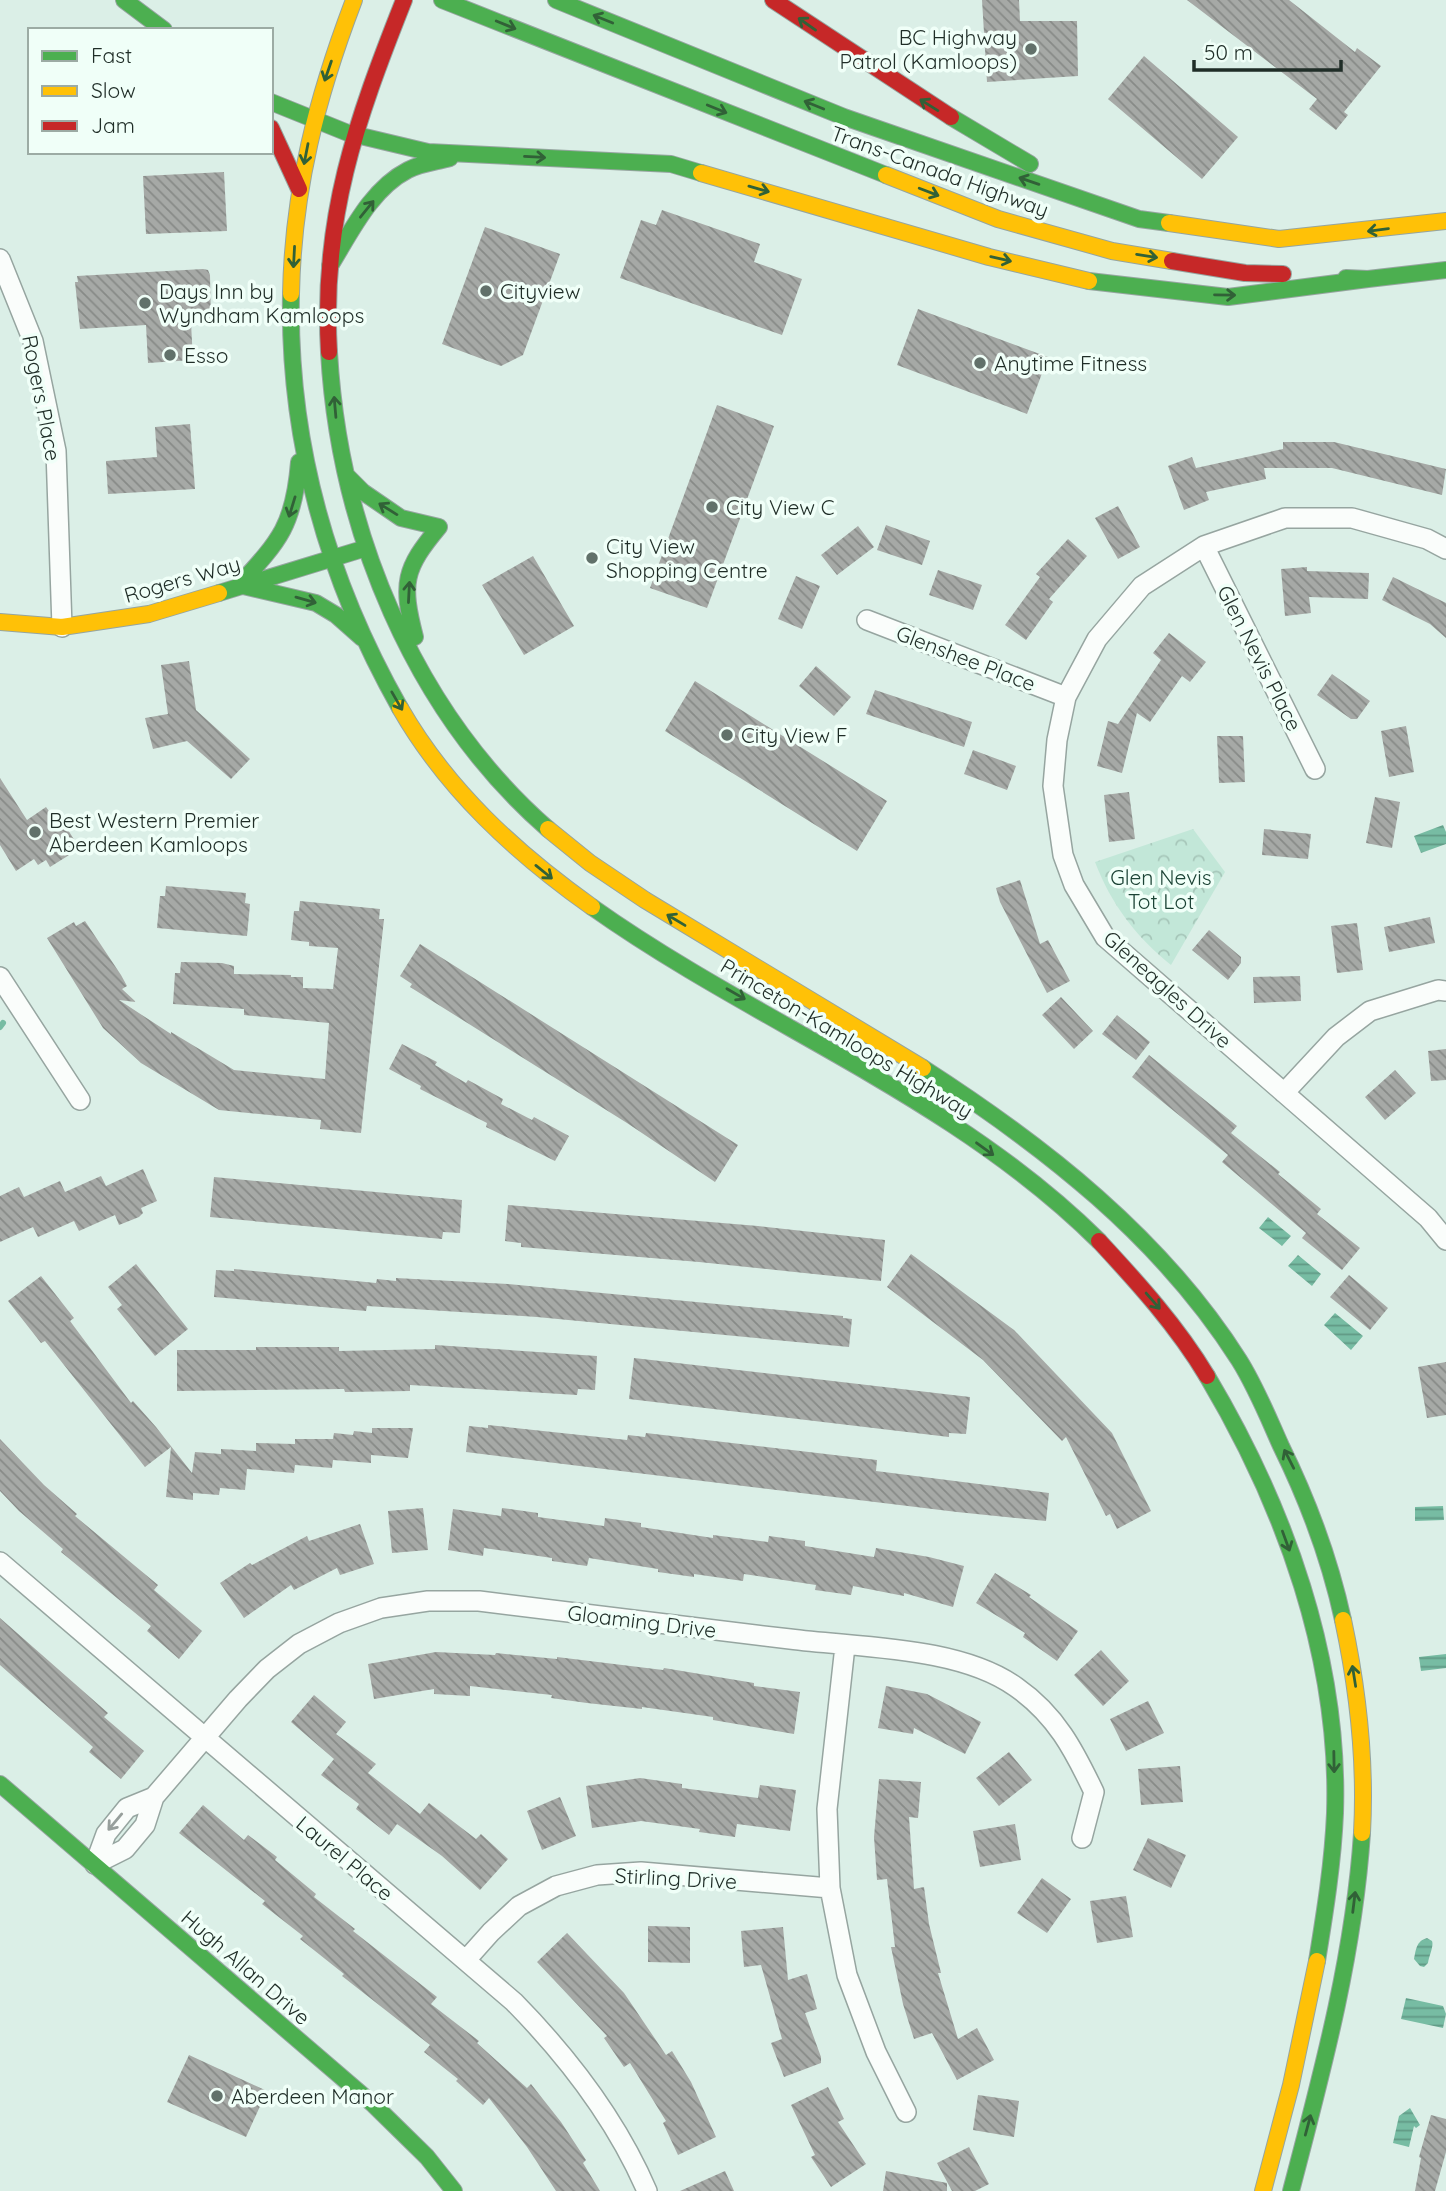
<svg xmlns="http://www.w3.org/2000/svg" width="1446" height="2191" font-family="Quicksand,sans-serif">
	<style>
		.park { fill: url(#park-crowns) }
		.water { fill: url(#water-rules) }
		.lines { fill: none; stroke-linecap: round; stroke-linejoin: round }
		.stream { stroke: #77bca3; stroke-width: 6 }
		.building { fill: url(#building-back-hatch) }
		.street-casing { stroke: #96a5a0; stroke-width: 22 }
		.fast-casing { stroke: #96a5a0; stroke-width: 18 }
		.slow-casing { stroke: #96a5a0; stroke-width: 18 }
		.jam-casing { stroke: #96a5a0; stroke-width: 18 }
		.street { stroke: #fafdfb; stroke-width: 19 }
		.fast { stroke: #4caf50; stroke-width: 16 }
		.slow { stroke: #ffc107; stroke-width: 16 }
		.jam { stroke: #c62828; stroke-width: 16 }
		.oneway { stroke: #316137 }
		.oneway2 { stroke: #979f9c }
		.poi-dot { fill: #61716a; stroke: #f0fff8; stroke-width: 2.5 }
		.labels { text-anchor: middle; dominant-baseline: central; stroke-width: 7; stroke-linejoin: round; paint-order: stroke }
		.poi-label { font-size: 21px; fill: #1f2d27; stroke: #f0fff8; text-anchor: start }
		.street-label { font-size: 21px; fill: #1f2d27; stroke: #f0fff8 }
		.park-label { font-size: 21px; fill: #1b4335; stroke: #f0fff8 }
	</style>
	<defs>
		<pattern id="park-crowns" width="20" height="18" patternUnits="userSpaceOnUse" patternTransform="scale(1.75)"><rect width="20" height="18" fill="#c2e7d8"/><path d="M2 6a3 3 0 1 1 6 0M12 15a3 3 0 1 1 6 0" fill="none" stroke="#a6c6b9"/></pattern>
		<pattern id="water-rules" width="6" height="5" patternUnits="userSpaceOnUse" patternTransform="scale(1.75)"><rect width="6" height="5" fill="#77bca3"/><path d="M0 2.5h6" fill="none" stroke="#619985"/></pattern>
		<pattern id="building-back-hatch" width="6" height="6" patternUnits="userSpaceOnUse" patternTransform="scale(1.75)"><rect width="6" height="6" fill="#a6a9a6"/><path d="M-1 5l2 2M0 0l6 6M5-1l2 2" fill="none" stroke="#878a87"/></pattern>
	</defs>
	<rect width="100%" height="100%" fill="#dbefe7"/>
	<!-- park -->
	<path class="park" d="M1193 829 1225 872 1171 965C1136 937 1111 904 1095 862Z"/>
	<!-- water -->
	<path class="water" d="M1443 825 1446 832V844L1421 853 1414 836Z
		M1268 1217 1291 1236 1282 1246 1259 1228Z
		M1298 1255 1321 1274 1312 1286 1288 1266Z
		M1335 1313 1363 1336 1351 1350 1324 1325Z
		M1443 1506 1444 1520 1415 1521V1507Z
		M1446 1654V1668L1421 1671 1419 1657Z
		M1427 1938 1432 1941C1434 1946 1429 1956 1428 1963L1424 1967 1420 1966 1414 1959C1416 1950 1416 1941 1427 1938Z
		M1406 1998 1443 2006 1446 2014 1443 2028 1401 2019Z
		M1410 2108 1420 2125 1416 2128 1414 2126 1409 2147 1393 2143 1399 2116Z"/>
	<g class="lines">
		<!-- stream -->
		<path class="stream" d="M0 1027 3 1023"/>
	</g>
	<!-- building -->
	<path class="building" d="M982 0H1019L1020 21H1077L1078 76 987 82Z
		M1187 0H1289L1355 52 1357 48 1381 66 1344 112 1348 115 1336 130 1309 109 1317 99Z
		M1144 56 1238 137 1202 179 1108 99Z
		M224 172 227 231 146 234 143 176Z
		M662 210 760 244 754 262 802 279 782 335 620 278 641 220 656 225Z
		M485 227 560 254 523 355 501 366 442 344Z
		M203 269 208 270 210 275 211 320 191 323 193 360 148 363 146 325 80 329 75 282H78L77 276Z
		M918 309 1048 357 1027 414 897 365Z
		M717 405 774 426 707 608 650 588Z
		M190 424 195 489 108 494 106 461 157 457 155 427Z
		M1283 442H1334L1446 469 1442 495 1332 468H1264L1266 479 1206 492 1209 500 1184 510 1168 466 1192 457 1196 468 1283 449Z
		M1118 506 1140 547 1118 559 1095 518Z
		M886 525 930 541 922 565 877 550Z
		M858 526 874 547 837 575 821 555Z
		M1068 539 1087 556 1049 599 1053 602 1026 640 1005 625 1040 577 1036 574Z
		M533 556 574 626 524 655 482 585Z
		M1307 567V571L1369 573 1368 599 1309 597 1311 613 1285 616 1281 569Z
		M938 570 982 585 973 610 929 595Z
		M796 576 820 586 802 629 778 619Z
		M1393 577 1446 603V638L1430 624 1382 600Z
		M1169 633 1206 662 1190 682 1182 676 1150 722 1137 713 1122 773 1097 766 1108 721 1118 724 1161 660 1153 653Z
		M189 661 196 710 250 759 231 779 187 741 153 749 145 718 168 714 161 665Z
		M816 666 851 697 834 716 799 686Z
		M1332 674 1370 701 1357 719H1351L1317 695Z
		M695 681 887 801 857 851 665 731Z
		M875 690 972 722 964 747 866 714Z
		M1406 726 1414 772 1389 777 1381 731Z
		M1217 736H1243L1245 782 1219 783Z
		M973 750 1016 766 1007 790 964 774Z
		M0 778 27 820 46 807 51 814 56 811 75 841 69 845 74 852 50 867 46 860 38 865 34 859 16 871 0 845Z
		M1129 792 1135 839 1109 842 1104 795Z
		M1375 797 1400 802 1392 848 1366 843Z
		M1264 829 1311 834 1308 859 1262 855Z
		M1020 880 1040 944 1048 940 1070 981 1047 993 1000 902 996 888Z
		M166 886 246 893 245 903 250 904 247 936 157 928 160 896H165Z
		M300 901 380 909 379 919H384L361 1133 320 1129 321 1120 219 1110 141 1063 103 1028 47 938 74 922 76 926 85 921 121 975 127 986 122 989 136 1002 119 1000 171 1034V1032L234 1070 325 1079 329 1023 244 1015V1009L173 1004 175 973H180L181 962 222 963 234 966V974L291 975V977H303V988L333 989 338 948 309 946V942L291 940 294 911H299Z
		M1430 917 1435 943 1389 952 1384 927Z
		M1357 923 1363 970 1337 973 1331 926Z
		M1209 930 1241 957V963L1228 980 1192 950Z
		M420 944 738 1145 715 1182 627 1123 410 987 412 984 400 976Z
		M1300 976 1301 1001 1254 1003 1253 977Z
		M1061 997 1093 1031 1074 1049 1042 1015Z
		M1117 1015 1150 1042 1136 1060 1102 1034Z
		M402 1044 437 1062 435 1065 466 1083 468 1080 503 1099 501 1104 532 1120 534 1117 569 1136 555 1161 486 1127 487 1123 420 1089 421 1086 389 1069Z
		M1446 1049V1080L1431 1081 1428 1051Z
		M1149 1055 1237 1126 1231 1133 1280 1172 1278 1174 1321 1209 1317 1214 1360 1248 1342 1270 1302 1238 1306 1233 1222 1162 1228 1155 1132 1077Z
		M1395 1070 1416 1093 1385 1120 1365 1097Z
		M143 1169 157 1201 141 1208 143 1213 139 1217 119 1225 115 1215 79 1231 74 1221 38 1237 33 1227 0 1242V1196L19 1187 24 1197 60 1181 65 1192 101 1176 106 1186Z
		M214 1177 462 1200 460 1233 443 1232 442 1239 210 1217Z
		M508 1205 758 1226 885 1240 881 1281 699 1262 521 1247V1243L505 1241Z
		M911 1254 1014 1330 1112 1433 1151 1511 1117 1529 1110 1514 1106 1516 1066 1437 1062 1441 983 1360 887 1287Z
		M136 1264 188 1329 155 1356 117 1309 122 1305 108 1287Z
		M234 1269 376 1283 377 1279 396 1281V1278L508 1284 843 1316V1318L852 1319 849 1347 537 1317 367 1306 366 1311 214 1297 216 1270 234 1271Z
		M1349 1275 1388 1308 1370 1330 1330 1297Z
		M41 1276 74 1318 70 1321 131 1403 133 1401 156 1427 192 1473 195 1452 221 1454V1449L256 1451V1443L295 1444V1439H333L334 1433 353 1435 354 1431 372 1433V1428H413L408 1458 371 1455V1463L333 1460 332 1468 295 1465 294 1473 247 1469 245 1490 220 1488 219 1495 193 1493V1500L166 1497 171 1447 145 1467 45 1341 41 1343 8 1301Z
		M435 1345 597 1356 595 1390 578 1389 577 1395 410 1385V1391L345 1392 344 1389 177 1391V1350H256V1347H339V1351L435 1349Z
		M634 1358 970 1397 966 1434 949 1433V1437L629 1399Z
		M1446 1362V1415L1427 1418 1418 1367Z
		M488 1425 627 1440 628 1435 645 1437 646 1433 877 1460 876 1471 1049 1493 1046 1521 957 1512 466 1452 469 1426 488 1428Z
		M0 1439 44 1485 77 1514 75 1516 158 1585 154 1590 202 1631 179 1659 147 1631 151 1626 61 1552 63 1549 19 1511 0 1491Z
		M423 1508 428 1550 392 1553 388 1511Z
		M502 1508 538 1513V1517L604 1526 605 1518 641 1523V1527L713 1538V1535L768 1542 769 1536 805 1541V1546L874 1557 876 1548 929 1557 964 1566 953 1607 904 1593V1596L853 1586 851 1595 815 1590 816 1585 744 1574 743 1581 694 1574V1577L658 1572V1569L589 1558 587 1566 552 1561V1558L484 1548 483 1556 448 1550 453 1509 501 1516Z
		M360 1524 374 1564 340 1575 337 1568 294 1590 291 1585 244 1618 220 1583 250 1563 252 1565 307 1536 309 1541Z
		M995 1573 1031 1595 1029 1597 1078 1631 1057 1661 1023 1637 1025 1633 976 1603Z
		M0 1618 108 1713 104 1717 144 1751 121 1779 89 1752 93 1747 0 1665Z
		M1101 1650 1129 1681 1103 1706 1074 1675Z
		M436 1652 495 1655 496 1653 557 1659V1657L663 1670 664 1668 754 1683V1686L800 1692 794 1734 713 1720V1717L642 1707V1709L587 1703 551 1698 552 1695 470 1686V1696L434 1694V1689L374 1699 368 1664Z
		M886 1686 927 1694 981 1722 965 1754 914 1728 913 1734 878 1728Z
		M314 1695 346 1722 336 1734 376 1764 368 1773 420 1814 429 1803 476 1839 481 1834 508 1859 480 1890 442 1856 397 1824 389 1835 356 1809 359 1804 321 1775 334 1759 291 1722Z
		M1148 1701 1164 1733 1126 1751 1110 1719Z
		M1009 1752 1032 1780 999 1806 976 1778Z
		M1180 1766 1183 1802 1141 1805 1138 1769Z
		M640 1778 682 1784V1788L758 1798 760 1785 796 1790 790 1831 737 1824 735 1837 699 1832 700 1829 641 1821 592 1828 586 1786Z
		M879 1779 921 1782 918 1818 909 1817 914 1889 924 1887 929 1924 941 1973H938L958 2039 977 2028 994 2060 957 2080 932 2033 914 2039 903 2004 891 1947H895L887 1879 877 1880 874 1837Z
		M560 1797 576 1836 542 1850 527 1811Z
		M203 1805 244 1840 248 1835 277 1857 275 1860 316 1894 314 1897 355 1929 353 1931 437 1997 431 2004 479 2041 477 2043 527 2088 531 2084 561 2122 586 2160 583 2163 600 2191H556L527 2147 489 2098 483 2105 456 2081 458 2079 424 2052 430 2045 342 1976 344 1974 300 1939 303 1936 262 1904 265 1901 179 1833Z
		M1015 1824 1021 1860 980 1867 973 1831Z
		M1148 1838 1186 1855 1171 1888 1133 1870Z
		M1042 1878 1071 1899 1047 1933 1017 1913Z
		M1126 1896 1133 1937 1097 1943 1090 1901Z
		M648 1926 690 1927V1963L648 1962Z
		M783 1927 788 1980 807 1974 817 2009 805 2013 821 2057V2063L784 2077 771 2043 782 2039 761 1965 744 1967 741 1931Z
		M567 1933 624 1993 666 2055 672 2051 691 2082 716 2137 678 2155 663 2123 666 2121 630 2063 624 2067 604 2038 607 2036 537 1962Z
		M189 2055 267 2091 246 2137 167 2102Z
		M828 2087 844 2119 838 2122 866 2164 831 2187 811 2157 815 2155 791 2105Z
		M978 2095 1019 2101 1014 2137 973 2130Z
		M1431 2115 1446 2119V2152L1435 2191H1415L1421 2158 1419 2157Z
		M969 2147 989 2184 975 2191H952L937 2163Z
		M725 2171 734 2191H680Z
		M886 2171 947 2183V2191H883Z"/>
	<g class="lines">
		<defs>
			<path id="street" d="M0 259 33 341 56 451 62 627
				M1204 546 1315 769
				M1446 549 1427 539 1352 518H1285L1204 546 1142 586 1097 639 1066 697 1057 740 1053 786 1063 855 1074 885 1105 937 1428 1218 1446 1240
				M867 620 1066 697
				M0 977 80 1100
				M1284 1093 1336 1037 1370 1011 1438 990 1446 991
				M0 1562 514 2002C568 2057 616 2119 647 2191
				M845 1646 827 1809 830 1888 847 1975 876 2052 906 2112
				M95 1864 125 1849 145 1825 154 1797 238 1699 267 1669 299 1644 339 1623 381 1608 428 1601H479C582 1614 686 1627 790 1639 859 1648 959 1646 1016 1687 1056 1715 1074 1750 1094 1792L1082 1838
				M95 1864 106 1834 127 1808 154 1797
				M466 1960 491 1932 519 1906 556 1886 597 1875 641 1872 830 1888"/>
			<path id="fast" d="M124 0 164 30
				M442 0 886 175
				M556 0 844 117 1139 219 1169 223
				M271 102 348 133 428 152 671 164 701 173
				M951 117 1030 164
				M330 266C351 232 371 189 408 170 421 163 436 162 450 158
				M1346 278 1368 279 1446 270
				M1089 281 1228 297 1368 279
				M291 294C288 441 328 581 400 708
				M329 352C339 529 413 711 548 829
				M299 462C294 525 280 540 239 585L316 603 336 615 362 638
				M346 475 363 492 401 518 439 527C404 569 401 583 415 637
				M219 593 366 548
				M592 907C757 1024 953 1096 1099 1241
				M923 1068C1044 1146 1161 1237 1239 1360 1256 1387 1268 1417 1281 1446 1308 1501 1330 1560 1343 1620
				M1207 1376C1285 1507 1340 1659 1335 1813 1333 1862 1325 1912 1317 1961
				M0 1784 374 2105 427 2157 454 2191
				M1291 2191C1322 2073 1354 1955 1362 1833"/>
			<path id="slow" d="M701 173 989 257 1089 281
				M886 175 998 219 1112 251 1172 261
				M1169 223 1279 239 1446 221
				M291 294C293 189 317 97 354 0
				M0 622 62 627 149 614 219 593
				M400 708C447 790 516 853 592 907
				M548 829 590 863 645 900 923 1068
				M1343 1620C1358 1690 1366 1761 1362 1833
				M1263 2191 1291 2085 1317 1961"/>
			<path id="jam" d="M773 0 951 117
				M271 128 299 189
				M1172 261 1245 273 1283 274
				M329 352C321 219 356 121 404 0
				M1099 1241C1138 1283 1177 1326 1207 1376"/>
		</defs>
		<!-- street casing -->
		<use href="#street" class="street-casing"/>
		<!-- fast casing -->
		<use href="#fast" class="fast-casing"/>
		<!-- slow casing -->
		<use href="#slow" class="slow-casing"/>
		<!-- jam casing -->
		<use href="#jam" class="jam-casing"/>
		<!-- street -->
		<use href="#street" class="street"/>
		<!-- fast -->
		<use href="#fast" class="fast"/>
		<!-- slow -->
		<use href="#slow" class="slow"/>
		<!-- jam -->
		<use href="#jam" class="jam"/>
	</g>
	<!-- one-way arrows -->
	<defs><path id="oneway-shaft" d="M-6 0H5M1.5-3L5.5 0L1.5 3" fill="none" stroke-width="1.6" stroke-linecap="round" stroke-linejoin="round" transform="scale(1.75)"/></defs>
	<g class="oneway">
		<use href="#oneway-shaft" transform="translate(603 19) rotate(-158)"/>
		<use href="#oneway-shaft" transform="translate(807 24) rotate(-145)"/>
		<use href="#oneway-shaft" transform="translate(506 25) rotate(22)"/>
		<use href="#oneway-shaft" transform="translate(328 71) rotate(109)"/>
		<use href="#oneway-shaft" transform="translate(814 105) rotate(-158)"/>
		<use href="#oneway-shaft" transform="translate(929 105) rotate(-148)"/>
		<use href="#oneway-shaft" transform="translate(717 109) rotate(22)"/>
		<use href="#oneway-shaft" transform="translate(306 154) rotate(101)"/>
		<use href="#oneway-shaft" transform="translate(535 157) rotate(3)"/>
		<use href="#oneway-shaft" transform="translate(1029 181) rotate(-161)"/>
		<use href="#oneway-shaft" transform="translate(759 189) rotate(16)"/>
		<use href="#oneway-shaft" transform="translate(929 192) rotate(21)"/>
		<use href="#oneway-shaft" transform="translate(367 209) rotate(-51)"/>
		<use href="#oneway-shaft" transform="translate(1378 230) rotate(173)"/>
		<use href="#oneway-shaft" transform="translate(1147 256) rotate(9)"/>
		<use href="#oneway-shaft" transform="translate(294 257) rotate(93)"/>
		<use href="#oneway-shaft" transform="translate(1001 259) rotate(13)"/>
		<use href="#oneway-shaft" transform="translate(1225 295) rotate(1)"/>
		<use href="#oneway-shaft" transform="translate(335 407) rotate(-95)"/>
		<use href="#oneway-shaft" transform="translate(292 507) rotate(107)"/>
		<use href="#oneway-shaft" transform="translate(388 509) rotate(-148)"/>
		<use href="#oneway-shaft" transform="translate(409 592) rotate(-87)"/>
		<use href="#oneway-shaft" transform="translate(306 600) rotate(16)"/>
		<use href="#oneway-shaft" transform="translate(397 701) rotate(60)"/>
		<use href="#oneway-shaft" transform="translate(544 872) rotate(39)"/>
		<use href="#oneway-shaft" transform="translate(676 920) rotate(-149)"/>
		<use href="#oneway-shaft" transform="translate(736 994) rotate(30)"/>
		<use href="#oneway-shaft" transform="translate(985 1149) rotate(36)"/>
		<use href="#oneway-shaft" transform="translate(1153 1301) rotate(49)"/>
		<use href="#oneway-shaft" transform="translate(1289 1459) rotate(-117)"/>
		<use href="#oneway-shaft" transform="translate(1286 1541) rotate(70)"/>
		<use href="#oneway-shaft" transform="translate(1354 1676) rotate(-99)"/>
		<use href="#oneway-shaft" transform="translate(1334 1762) rotate(89)"/>
		<use href="#oneway-shaft" transform="translate(1354 1902) rotate(-83)"/>
		<use href="#oneway-shaft" transform="translate(1308 2125) rotate(-75)"/>
	</g>
	<use class="oneway2" href="#oneway-shaft" transform="translate(115 1822) rotate(130)"/>
	<!-- markers -->
	<g class="poi-dot">
		<circle cx="1031" cy="49" r="7"/>
		<circle cx="486" cy="291" r="7"/>
		<circle cx="145" cy="303" r="7"/>
		<circle cx="170" cy="355" r="7"/>
		<circle cx="980" cy="363" r="7"/>
		<circle cx="712" cy="507" r="7"/>
		<circle cx="592" cy="558" r="7"/>
		<circle cx="727" cy="735" r="7"/>
		<circle cx="35" cy="832" r="7"/>
		<circle cx="217" cy="2096" r="7"/>
	</g>
	<g class="labels">
		<!-- poi labels -->
		<g class="poi-label">
			<text x="1017" y="37" text-anchor="end">BC Highway<tspan x="1017" dy="24">Patrol (Kamloops)</tspan></text>
			<text x="159" y="291">Days Inn by<tspan x="159" dy="24">Wyndham Kamloops</tspan></text>
			<text x="500" y="291">Cityview</text>
			<text x="184" y="355">Esso</text>
			<text x="994" y="363">Anytime Fitness</text>
			<text x="726" y="507">City View C</text>
			<text x="606" y="546">City View<tspan x="606" dy="24">Shopping Centre</tspan></text>
			<text x="741" y="735">City View F</text>
			<text x="49" y="820">Best Western Premier<tspan x="49" dy="24">Aberdeen Kamloops</tspan></text>
			<text x="231" y="2096">Aberdeen Manor</text>
		</g>
		<!-- street labels -->
		<g class="street-label">
			<text transform="translate(940 171) rotate(20)">Trans-Canada Highway</text>
			<text transform="translate(42 398) rotate(79)">Rogers Place</text>
			<text transform="translate(182 579) rotate(-16)">Rogers Way</text>
			<text transform="translate(966 658) rotate(21)">Glenshee Place</text>
			<text transform="translate(1260 658) rotate(63)">Glen Nevis Place</text>
			<text transform="translate(1168 989) rotate(42)">Gleneagles Drive</text>
			<text transform="translate(847 1038) rotate(31)">Princeton-Kamloops Highway</text>
			<text transform="translate(642 1621) rotate(7)">Gloaming Drive</text>
			<text transform="translate(345 1858) rotate(40)">Laurel Place</text>
			<text transform="translate(676 1878) rotate(3)">Stirling Drive</text>
			<text transform="translate(246 1967) rotate(41)">Hugh Allan Drive</text>
		</g>
		<!-- park labels -->
		<g class="park-label">
			<text x="1161" y="877">Glen Nevis<tspan x="1161" dy="24">Tot Lot</tspan></text>
		</g>
	</g>
	<!-- legend -->
	<rect x="28" y="28" width="245" height="126" fill="#f0fff8" stroke="#9caba4" stroke-width="2"/>
	<rect x="42" y="51" width="35" height="10" fill="#4caf50" stroke="#9caba4" stroke-width="2"/>
	<text x="91" y="63" font-size="21" fill="#1f2d27">Fast</text>
	<rect x="42" y="86" width="35" height="10" fill="#ffc107" stroke="#9caba4" stroke-width="2"/>
	<text x="91" y="98" font-size="21" fill="#1f2d27">Slow</text>
	<rect x="42" y="121" width="35" height="10" fill="#c62828" stroke="#9caba4" stroke-width="2"/>
	<text x="91" y="133" font-size="21" fill="#1f2d27">Jam</text>
	<!-- scale -->
	<path d="M1194 60v10h147v-10" fill="none" stroke="#1f2d27" stroke-width="3.5"/>
	<text x="1204" y="60" font-size="21" fill="#1f2d27" stroke="#f0fff8" stroke-width="5" paint-order="stroke">50 m</text>
</svg>
